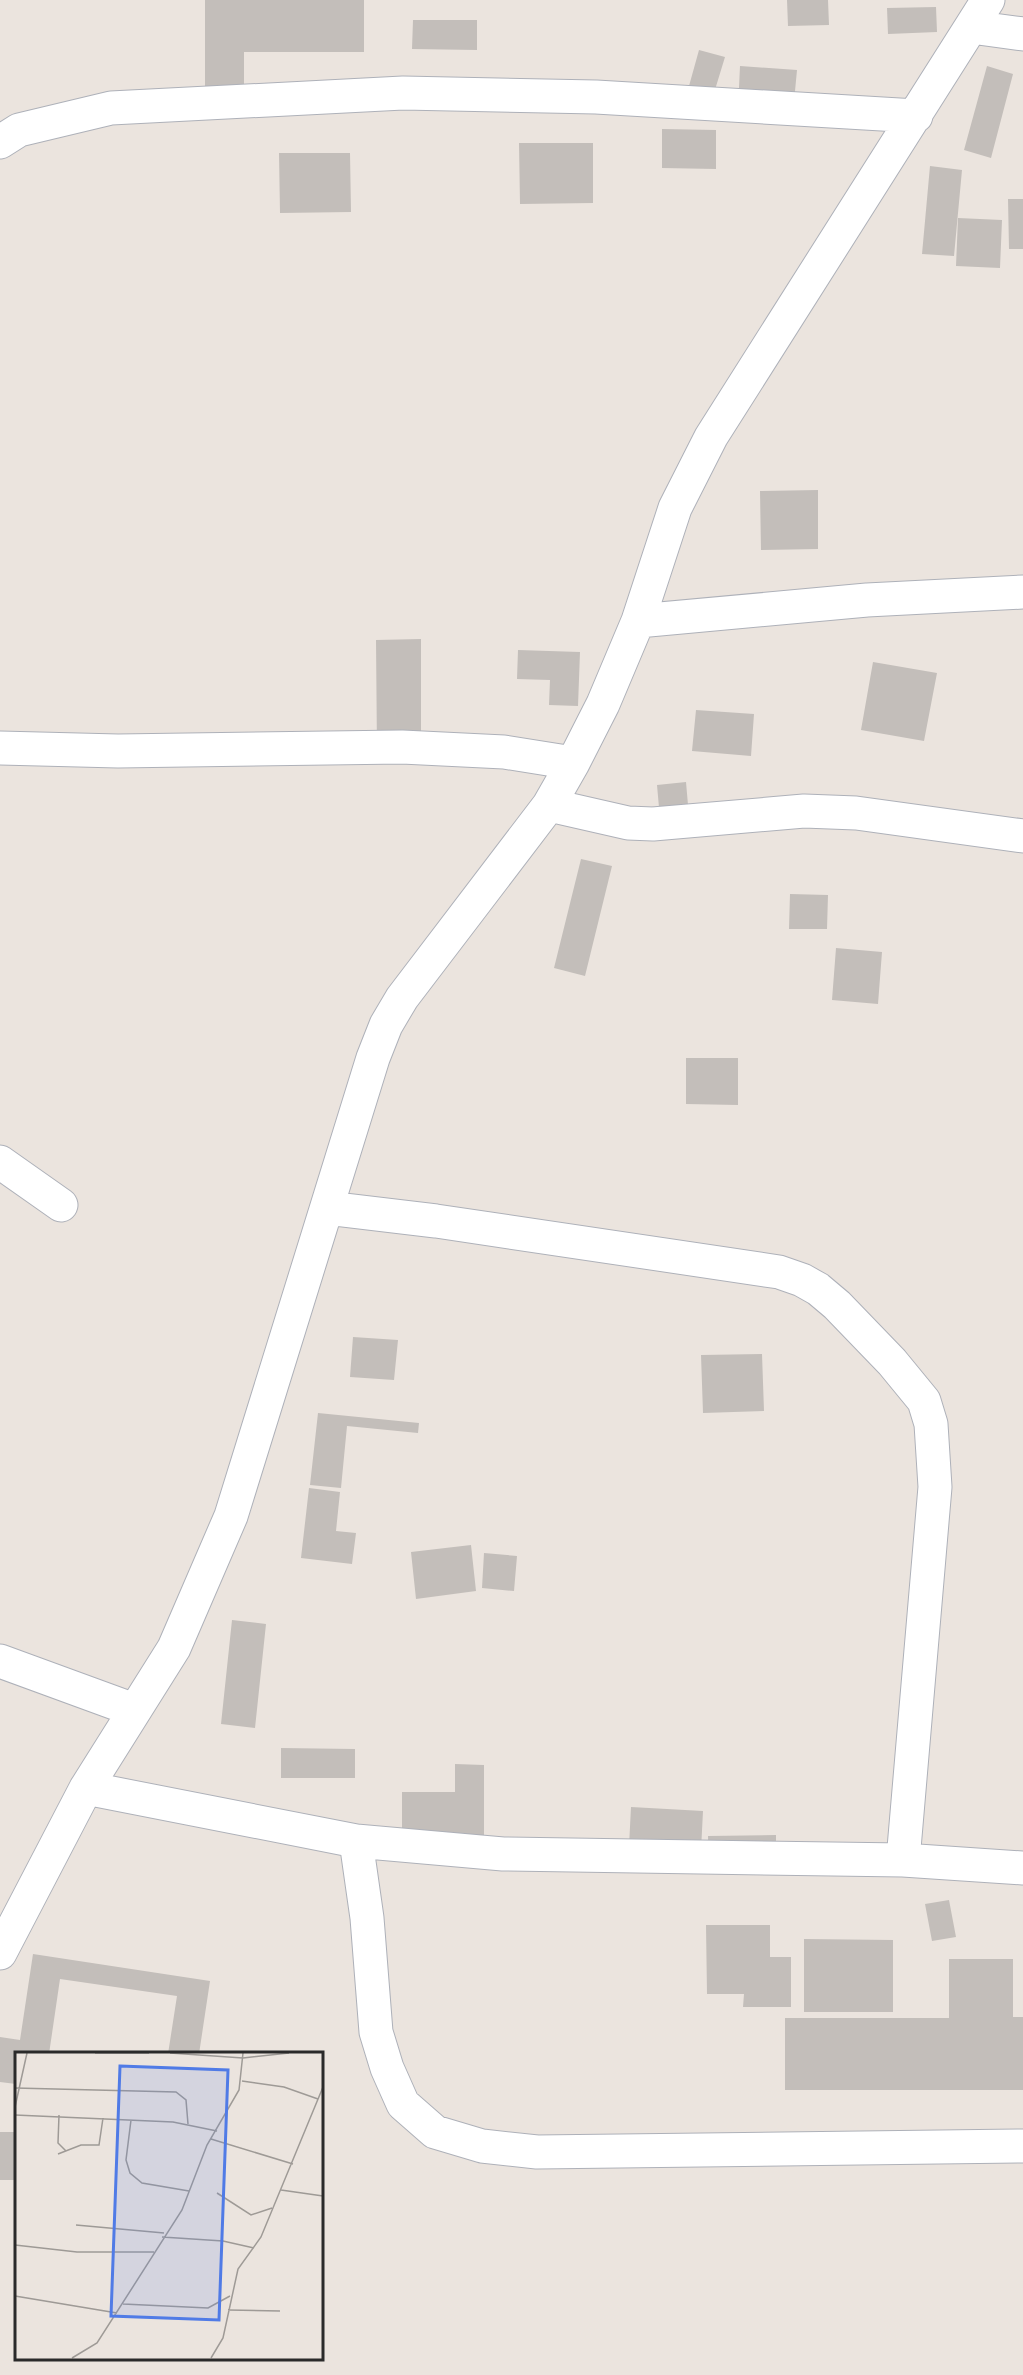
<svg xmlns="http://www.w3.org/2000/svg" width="1023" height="2375" font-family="'Source Sans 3',sans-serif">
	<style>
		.building { fill: #c3beba }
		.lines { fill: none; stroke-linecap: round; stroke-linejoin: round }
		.minor-casing { stroke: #aeb1b9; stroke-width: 35 }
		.minor { stroke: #fff; stroke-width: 33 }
		.inset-road { fill: none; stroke: #9e9a96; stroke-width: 1.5 }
		.view { fill: #507be6; fill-opacity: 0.15; stroke: #507be6; stroke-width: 3 }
		.inset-edge { fill: none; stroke: #2a2a2a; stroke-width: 3 }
	</style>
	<rect width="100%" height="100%" fill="#ebe4de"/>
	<!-- building -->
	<path class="building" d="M205 0H364V52H244V93H205Z
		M787 0H828L829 25 788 26Z
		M936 7 937 32 888 34 887 8Z
		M413 20H477V50L412 49Z
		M699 50 725 57 714 93 689 86Z
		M740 66 797 70 793 112 738 109Z
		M987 66 1013 74 991 158 964 150Z
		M662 129 716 130V169L662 168Z
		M519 143H593V203L520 204Z
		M279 153H350L351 212 280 213Z
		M930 166 962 170 954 256 922 254Z
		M1008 199H1023V249H1009Z
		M958 218 1002 220 1000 268 956 266Z
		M818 490V549L761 550 760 491Z
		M421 639V752H377L376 640Z
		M518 650 580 652 578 706 549 705 550 680 517 679Z
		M873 662 937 673 924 741 861 730Z
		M696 710 754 714 751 756 692 751Z
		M686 782 690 828 661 830 657 785Z
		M581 859 612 866 585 976 554 968Z
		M790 894 828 895 827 929H789Z
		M836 948 882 952 878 1004 832 1000Z
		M686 1058H738V1105L686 1104Z
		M353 1337 398 1340 394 1380 350 1377Z
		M762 1354 764 1411 703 1413 701 1355Z
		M318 1413 419 1423 418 1433 347 1426 341 1488 310 1485Z
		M309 1488 340 1492 336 1531 356 1533 352 1564 301 1558Z
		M471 1545 476 1591 416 1599 411 1552Z
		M484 1553 517 1556 514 1591 482 1588Z
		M232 1620 266 1624 255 1728 221 1724Z
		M281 1748 355 1749V1778H281Z
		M455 1764 484 1765V1849L402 1850V1792H455Z
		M631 1807 703 1811 700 1870 628 1866Z
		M776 1835V1866L709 1867 708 1836Z
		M949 1900 956 1937 932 1941 925 1904Z
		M706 1925H770V1957H791V2007H743L744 1994H707Z
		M804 1939 893 1940V2012H804Z
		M33 1954 210 1981 199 2054H168L177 1996 60 1979 49 2054H16V2084L0 2082V2037L20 2040Z
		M949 1959H1013V2017H1023V2090H785V2018H949Z
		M0 2132H16V2180H0Z"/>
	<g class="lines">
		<defs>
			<path id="minor" d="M971 27 1023 34
				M0 142 19 130 111 108 403 93 596 97 916 116
				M638 621 867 600 1023 592
				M0 748 118 751 402 747 504 752 573 763
				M549 805 628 823 653 824 804 811 856 813 1023 836
				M0 1162 61 1205
				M327 1208 436 1221 779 1272 802 1280 818 1289 837 1305 892 1362 924 1401 931 1424 935 1487 903 1860
				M0 1661 134 1710
				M86 1788 356 1841 503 1854 903 1860 1023 1868
				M356 1841 367 1918 376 2032 387 2068 403 2104 435 2132 482 2146 537 2152 1023 2146
				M0 1953 86 1788 174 1648 231 1516 373 1058 386 1025 402 998 549 805 573 763 603 704 638 621 675 508 711 437 988 0"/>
		</defs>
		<!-- minor casing -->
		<use href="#minor" class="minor-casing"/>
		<!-- minor -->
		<use href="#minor" class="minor"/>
	</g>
	<!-- overview -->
	<g transform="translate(15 2052)">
		<rect width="308" height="308" fill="#ebe4de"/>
		<path class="inset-road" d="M80 1H134M155 1 228 6 274 1M227 29 269 35 303 47M0 36 161 40 171 48 173 72M0 55 12 1M0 63 158 70 202 79M44 63 43 91 51 99M116 68 111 108 115 121 127 131 174 139M196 87 278 112M43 102 66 93H84L88 66M266 138 308 144M202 141 236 163 257 156M61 173 149 181M147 185 208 189 239 196M0 193 62 200H139M0 244 102 261M108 252 193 256 215 244M213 258 265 259M57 306 82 291 167 158 192 93 224 38 228 1M196 306 208 286 223 217 246 185 308 35"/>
		<path class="view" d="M105 14 213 18 204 268 96 264Z"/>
		<rect width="308" height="308" class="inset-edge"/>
	</g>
</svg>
